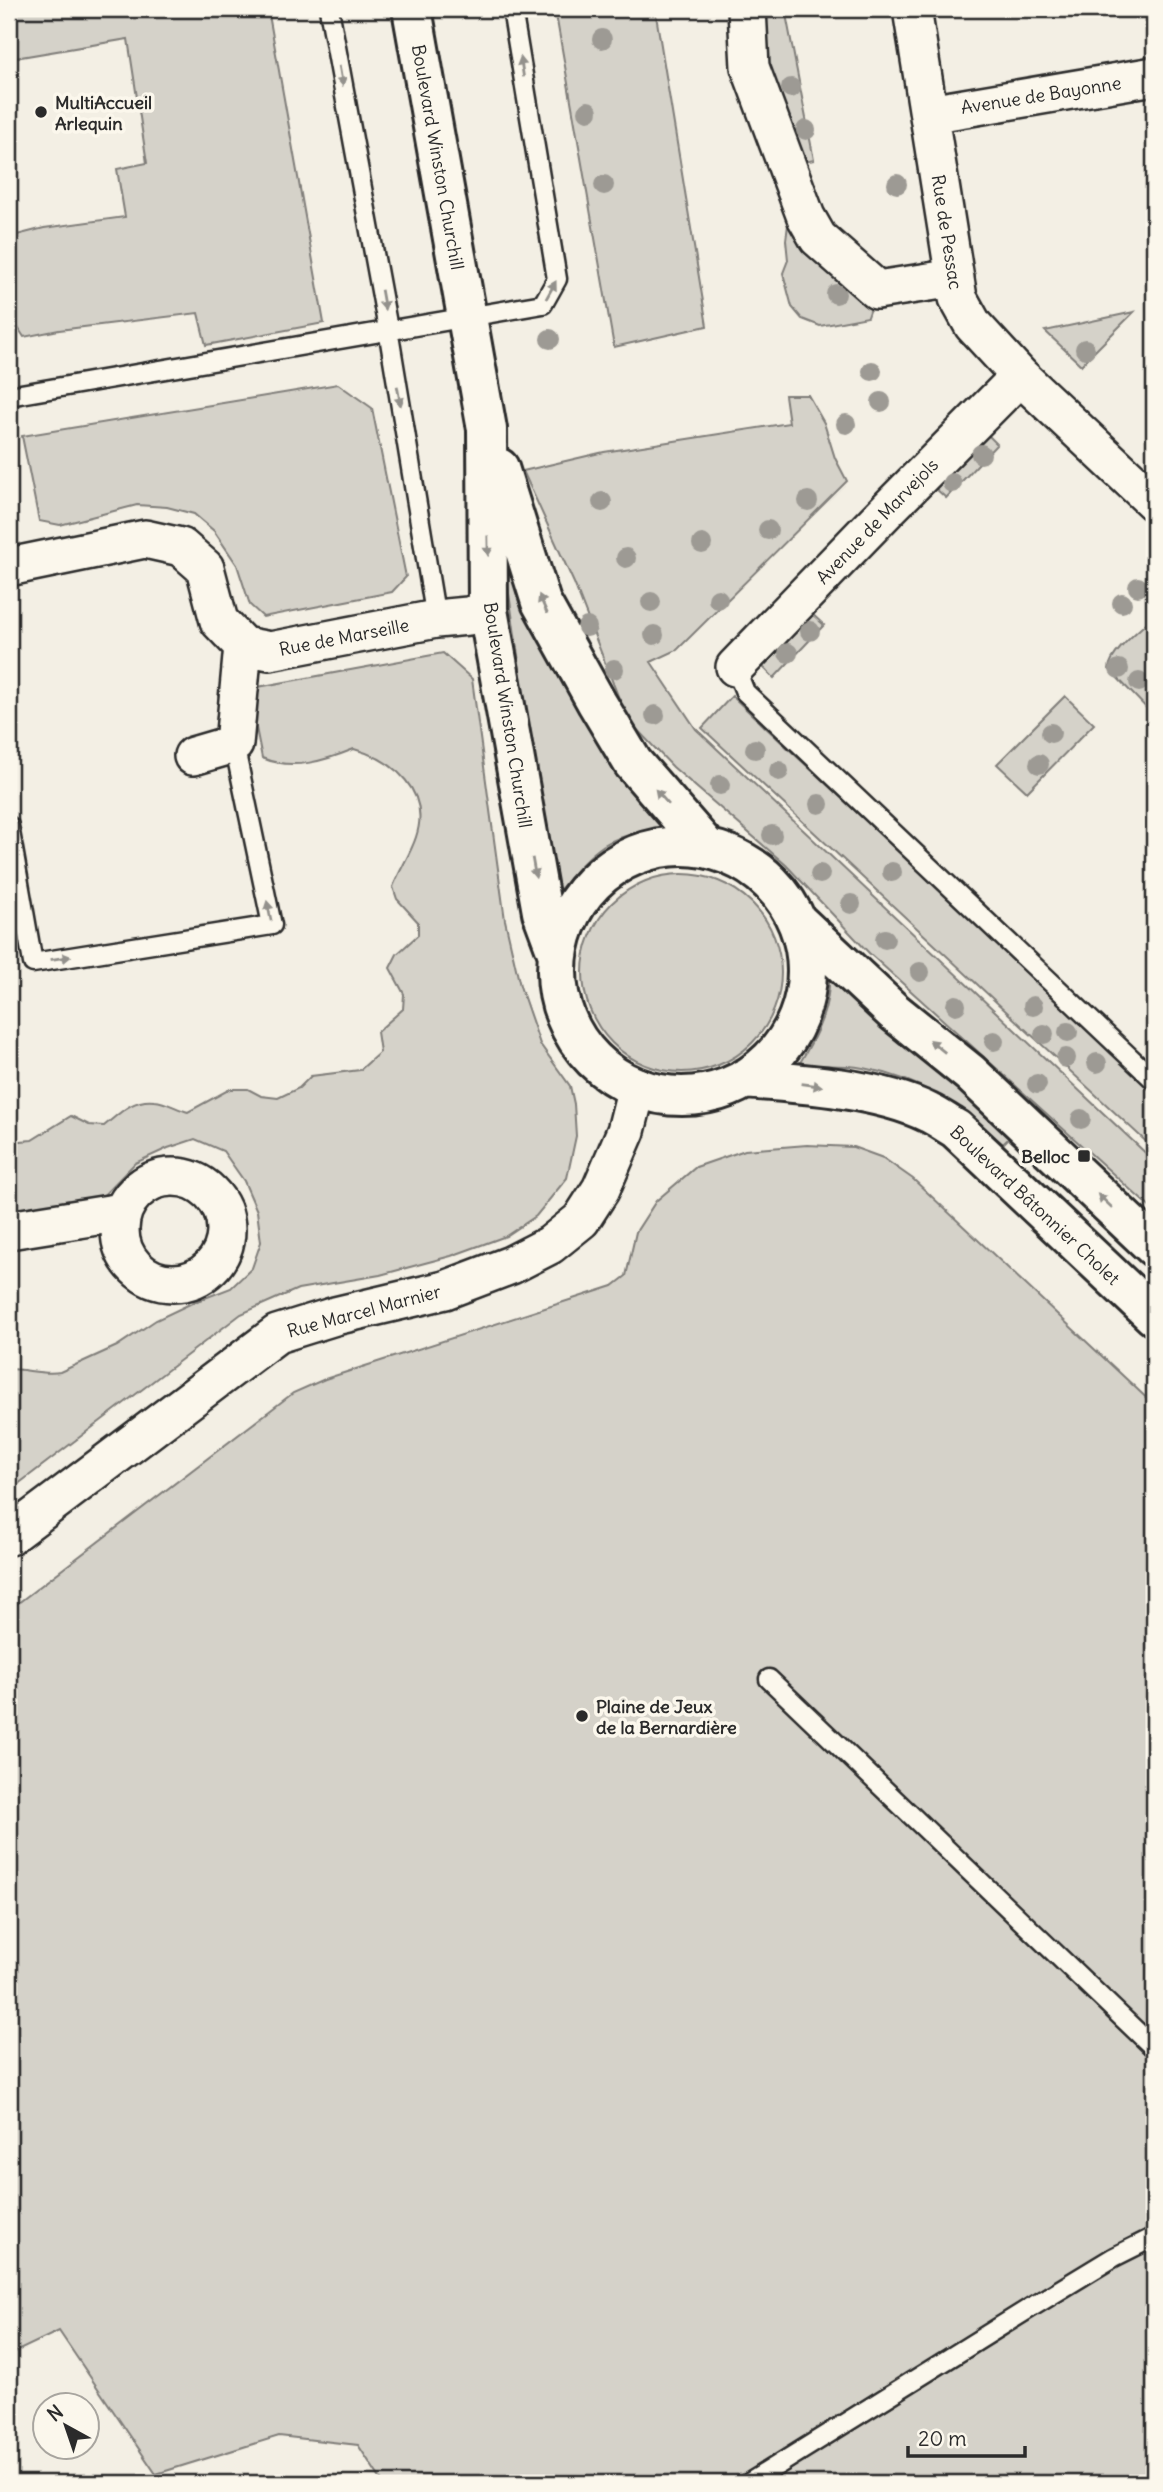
<svg xmlns="http://www.w3.org/2000/svg" width="1163" height="2492" font-family="Delius,sans-serif">
	<style>
		.green { fill: #d5d2c9; stroke: #807e7a; stroke-width: 2 }
		.lines { fill: none; stroke-linecap: round; stroke-linejoin: round }
		.service-casing { stroke: #2b2b2b; stroke-width: 23 }
		.minor-casing { stroke: #2b2b2b; stroke-width: 42 }
		.tertiary-casing { stroke: #2b2b2b; stroke-width: 44 }
		.service { stroke: #fbf7ec; stroke-width: 18 }
		.minor { stroke: #fbf7ec; stroke-width: 37 }
		.tertiary { stroke: #fbf7ec; stroke-width: 38 }
		.tree { fill: #9d9a94 }
		.oneway { fill: #93918c }
		.poi-dot { fill: #2b2b2b; stroke: #fbf7ec; stroke-width: 2.5 }
		.labels { text-anchor: middle; dominant-baseline: central; stroke-width: 7; stroke-linejoin: round; paint-order: stroke }
		.street-label { font-size: 18px; fill: #2b2b2b; stroke: #fbf7ec }
		.poi-label { font-size: 18px; font-weight: bold; fill: #2b2b2b; stroke: #fbf7ec; text-anchor: start }
	</style>
	<rect width="100%" height="100%" fill="#f3efe4"/>
	<filter id="ink" filterUnits="userSpaceOnUse"><feTurbulence type="fractalNoise" baseFrequency=".0143" numOctaves="2"/><feDisplacementMap in="SourceGraphic" scale="14" xChannelSelector="R" yChannelSelector="G"/><feConvolveMatrix kernelMatrix="1 2 1 2 8 2 1 2 1" color-interpolation-filters="sRGB"/></filter>
	<g filter="url(#ink)">
		<!-- green -->
		<path class="green" d="M9 9H268L324 323 206 345 198 313 59 330 24 337 9 314V237L44 228 125 217 117 169 147 163 128 39 9 59Z
			M555 9H655L707 326 614 347Z
			M747 9H785L814 160 786 166Z
			M789 217 877 290 868 317 820 326 802 319 792 307 783 273 788 260 786 240Z
			M1134 312 1081 365 1045 331Z
			M338 384 372 408 406 577 392 592 263 617 250 605 237 565 214 531 194 514 167 507 137 505 60 525 39 521 22 436Z
			M785 395H808L824 423 835 458 847 481 677 650 651 662 696 729 1154 1161V1211L869 953 786 865 673 767 627 719 574 583 523 471 604 452 789 423Z
			M986 433 997 444 946 498 935 488Z
			M503 552 532 621 679 827C657 829 623 833 604 845 586 857 572 875 558 892L531 746Z
			M810 612 824 625 774 678 761 665Z
			M1154 616V716L1109 669C1109 653 1142 628 1154 616Z
			M443 653 472 679 505 920 520 986 540 1044 570 1086 574 1104 576 1136 567 1178 536 1216 506 1236 451 1256 380 1275 298 1289 241 1314 9 1491V1369C26 1369 44 1375 60 1372L117 1346 156 1320 192 1303 231 1288 252 1268 261 1242 257 1211 244 1181 223 1151 195 1139 168 1148 135 1163 95 1204 9 1217V1142L32 1140 71 1116 89 1125 104 1126C120 1113 133 1098 155 1101 166 1102 177 1109 188 1112L230 1089H248L261 1096 278 1098 299 1088 311 1076 360 1070 380 1052 377 1032 403 1009 404 994 390 968 397 954 418 935V922L397 899 393 887C399 871 411 853 416 837 431 792 394 760 354 749 324 761 293 771 262 758L251 703 258 687Z
			M732 696 1154 1090V1149L702 728Z
			M1065 696 1094 724 1027 792 997 764Z
			M583 973a99 99 0 1 1 198 0a99 99 0 1 1-198 0Z
			M829 968 1010 1137 1003 1144C958 1105 922 1079 863 1068 842 1064 819 1066 798 1066 817 1035 832 1005 829 968Z
			M807 1145 853 1147 883 1158 913 1179 1154 1405V2483H383L358 2445 279 2436 156 2474 59 2331 9 2355V1610L293 1393 325 1379 613 1286 626 1276 636 1232 656 1201 696 1167 745 1150Z"/>
		<g class="lines">
			<defs>
				<path id="service" d="M329 9 388 329 436 619
					M9 396 543 304 557 279 512 9
					M735 667 745 692 1154 1080
					M9 826 33 963 272 925 234 744
					M769 1679 1154 2048
					M749 2483 1030 2308 1114 2257 1154 2237"/>
				<path id="minor" d="M747 9 750 67 806 217 818 238 877 290 955 278
					M912 9 958 298 973 325 1020 376 1154 502
					M929 114 1154 76
					M9 567 145 539 181 547 205 568 219 621 243 646 270 651 436 619 468 616 488 610
					M735 667 889 508 1020 376
					M193 756 234 744 243 646
					M120 1230a53 53 0 1 1 106 0a53 53 0 1 1-106 0Z
					M9 1230 122 1212
					M9 1536 277 1334 335 1316 445 1290 511 1265 550 1245 581 1220 601 1189 626 1131 637 1087"/>
				<path id="tertiary" d="M412 9 487 429 488 610 542 912 558 955
					M499 468 541 602 597 703 633 763 707 848
					M557 971a125 125 0 1 1 250 0a125 125 0 1 1-250 0Z
					M797 921 893 1011 970 1073 1154 1247
					M744 1079C799 1083 879 1088 929 1113 938 1117 947 1124 956 1129L1154 1316"/>
			</defs>
			<!-- service casing -->
			<use href="#service" class="service-casing"/>
			<!-- minor casing -->
			<use href="#minor" class="minor-casing"/>
			<!-- tertiary casing -->
			<use href="#tertiary" class="tertiary-casing"/>
			<!-- service -->
			<use href="#service" class="service"/>
			<!-- minor -->
			<use href="#minor" class="minor"/>
			<!-- tertiary -->
			<use href="#tertiary" class="tertiary"/>
		</g>
		<!-- trees -->
		<g class="tree">
			<circle cx="602" cy="39" r="10"/>
			<circle cx="791" cy="88" r="10"/>
			<circle cx="588" cy="111" r="10"/>
			<circle cx="806" cy="130" r="10"/>
			<circle cx="897" cy="184" r="10"/>
			<circle cx="604" cy="185" r="10"/>
			<circle cx="836" cy="294" r="10"/>
			<circle cx="550" cy="339" r="10"/>
			<circle cx="1085" cy="349" r="10"/>
			<circle cx="872" cy="371" r="10"/>
			<circle cx="881" cy="402" r="10"/>
			<circle cx="846" cy="424" r="10"/>
			<circle cx="981" cy="454" r="10"/>
			<circle cx="952" cy="483" r="10"/>
			<circle cx="808" cy="501" r="10"/>
			<circle cx="602" cy="502" r="10"/>
			<circle cx="768" cy="530" r="10"/>
			<circle cx="702" cy="544" r="10"/>
			<circle cx="626" cy="558" r="10"/>
			<circle cx="1138" cy="587" r="10"/>
			<circle cx="718" cy="599" r="10"/>
			<circle cx="651" cy="602" r="10"/>
			<circle cx="1122" cy="603" r="10"/>
			<circle cx="587" cy="627" r="10"/>
			<circle cx="810" cy="631" r="10"/>
			<circle cx="654" cy="635" r="10"/>
			<circle cx="788" cy="653" r="10"/>
			<circle cx="614" cy="669" r="10"/>
			<circle cx="1119" cy="669" r="10"/>
			<circle cx="1139" cy="682" r="10"/>
			<circle cx="655" cy="715" r="10"/>
			<circle cx="1051" cy="733" r="10"/>
			<circle cx="755" cy="749" r="10"/>
			<circle cx="1039" cy="764" r="10"/>
			<circle cx="779" cy="771" r="10"/>
			<circle cx="720" cy="785" r="10"/>
			<circle cx="819" cy="804" r="10"/>
			<circle cx="772" cy="835" r="10"/>
			<circle cx="892" cy="872" r="10"/>
			<circle cx="820" cy="874" r="10"/>
			<circle cx="851" cy="904" r="10"/>
			<circle cx="885" cy="939" r="10"/>
			<circle cx="920" cy="972" r="10"/>
			<circle cx="956" cy="1005" r="10"/>
			<circle cx="1033" cy="1006" r="10"/>
			<circle cx="1068" cy="1032" r="10"/>
			<circle cx="1044" cy="1034" r="10"/>
			<circle cx="994" cy="1041" r="10"/>
			<circle cx="1066" cy="1058" r="10"/>
			<circle cx="1097" cy="1063" r="10"/>
			<circle cx="1037" cy="1084" r="10"/>
			<circle cx="1081" cy="1119" r="10"/>
		</g>
		<!-- one-way arrows -->
		<defs><path id="oneway-solid" d="M-6-.8H1V-3.2L6.5 0L1 3.2V.8H-6Z" transform="scale(1.75)"/></defs>
		<g class="oneway">
			<use href="#oneway-solid" transform="translate(522 67) rotate(-99)"/>
			<use href="#oneway-solid" transform="translate(341 76) rotate(80)"/>
			<use href="#oneway-solid" transform="translate(551 290) rotate(-61)"/>
			<use href="#oneway-solid" transform="translate(383 300) rotate(80)"/>
			<use href="#oneway-solid" transform="translate(399 396) rotate(80)"/>
			<use href="#oneway-solid" transform="translate(488 546) rotate(89)"/>
			<use href="#oneway-solid" transform="translate(543 604) rotate(-114)"/>
			<use href="#oneway-solid" transform="translate(662 797) rotate(-131)"/>
			<use href="#oneway-solid" transform="translate(534 868) rotate(80)"/>
			<use href="#oneway-solid" transform="translate(269 911) rotate(-102)"/>
			<use href="#oneway-solid" transform="translate(61 958) rotate(-9)"/>
			<use href="#oneway-solid" transform="translate(937 1046) rotate(-141)"/>
			<use href="#oneway-solid" transform="translate(812 1085) rotate(8)"/>
			<use href="#oneway-solid" transform="translate(1105 1201) rotate(-137)"/>
		</g>
	</g>
	<!-- markers -->
	<g class="poi-dot">
		<circle cx="41" cy="112" r="7"/>
		<rect x="1077" y="1149" width="14" height="14" rx="3.5"/>
		<circle cx="582" cy="1716" r="7"/>
	</g>
	<g class="labels">
		<!-- street labels -->
		<g class="street-label">
			<text transform="translate(1041 95) rotate(-9)">Avenue de Bayonne</text>
			<text transform="translate(438 157) rotate(80)">Boulevard Winston Churchill</text>
			<text transform="translate(947 232) rotate(81)">Rue de Pessac</text>
			<text transform="translate(877 521) rotate(-46)">Avenue de Marvejols</text>
			<text transform="translate(344 637) rotate(-11)">Rue de Marseille</text>
			<text transform="translate(508 715) rotate(81)">Boulevard Winston Churchill</text>
			<text transform="translate(1035 1205) rotate(43)">Boulevard Bâtonnier Cholet</text>
			<text transform="translate(364 1311) rotate(-15)">Rue Marcel Marnier</text>
		</g>
		<!-- poi labels -->
		<g class="poi-label">
			<text x="55" y="102">MultiAccueil<tspan x="55" dy="21">Arlequin</tspan></text>
			<text x="1070" y="1156" text-anchor="end">Belloc</text>
			<text x="596" y="1706">Plaine de Jeux<tspan x="596" dy="21">de la Bernardière</tspan></text>
		</g>
	</g>
	<!-- margin -->
	<rect width="1163" height="2492" fill="none" stroke="#fbf7ec" stroke-width="35"/>
	<rect x="18" y="18" width="1128" height="2457" fill="none" stroke="#2b2b2b" stroke-width="2.5" filter="url(#ink)"/>
	<!-- north arrow -->
	<g transform="translate(66 2426) rotate(320)"><circle r="33" fill="#fbf7ec" stroke="#a8a59f" stroke-width="2"/>
	<path d="M0-5L12 26L0 18L-12 26Z" fill="#2b2b2b"/>
	<text y="-10" font-size="19" font-weight="bold" text-anchor="middle" fill="#2b2b2b">N</text>
	</g>
	<!-- scale -->
	<path d="M908 2446v10h117v-10" fill="none" stroke="#2b2b2b" stroke-width="3.5"/>
	<text x="918" y="2446" font-size="21" fill="#2b2b2b" stroke="#fbf7ec" stroke-width="5" paint-order="stroke">20 m</text>
</svg>
